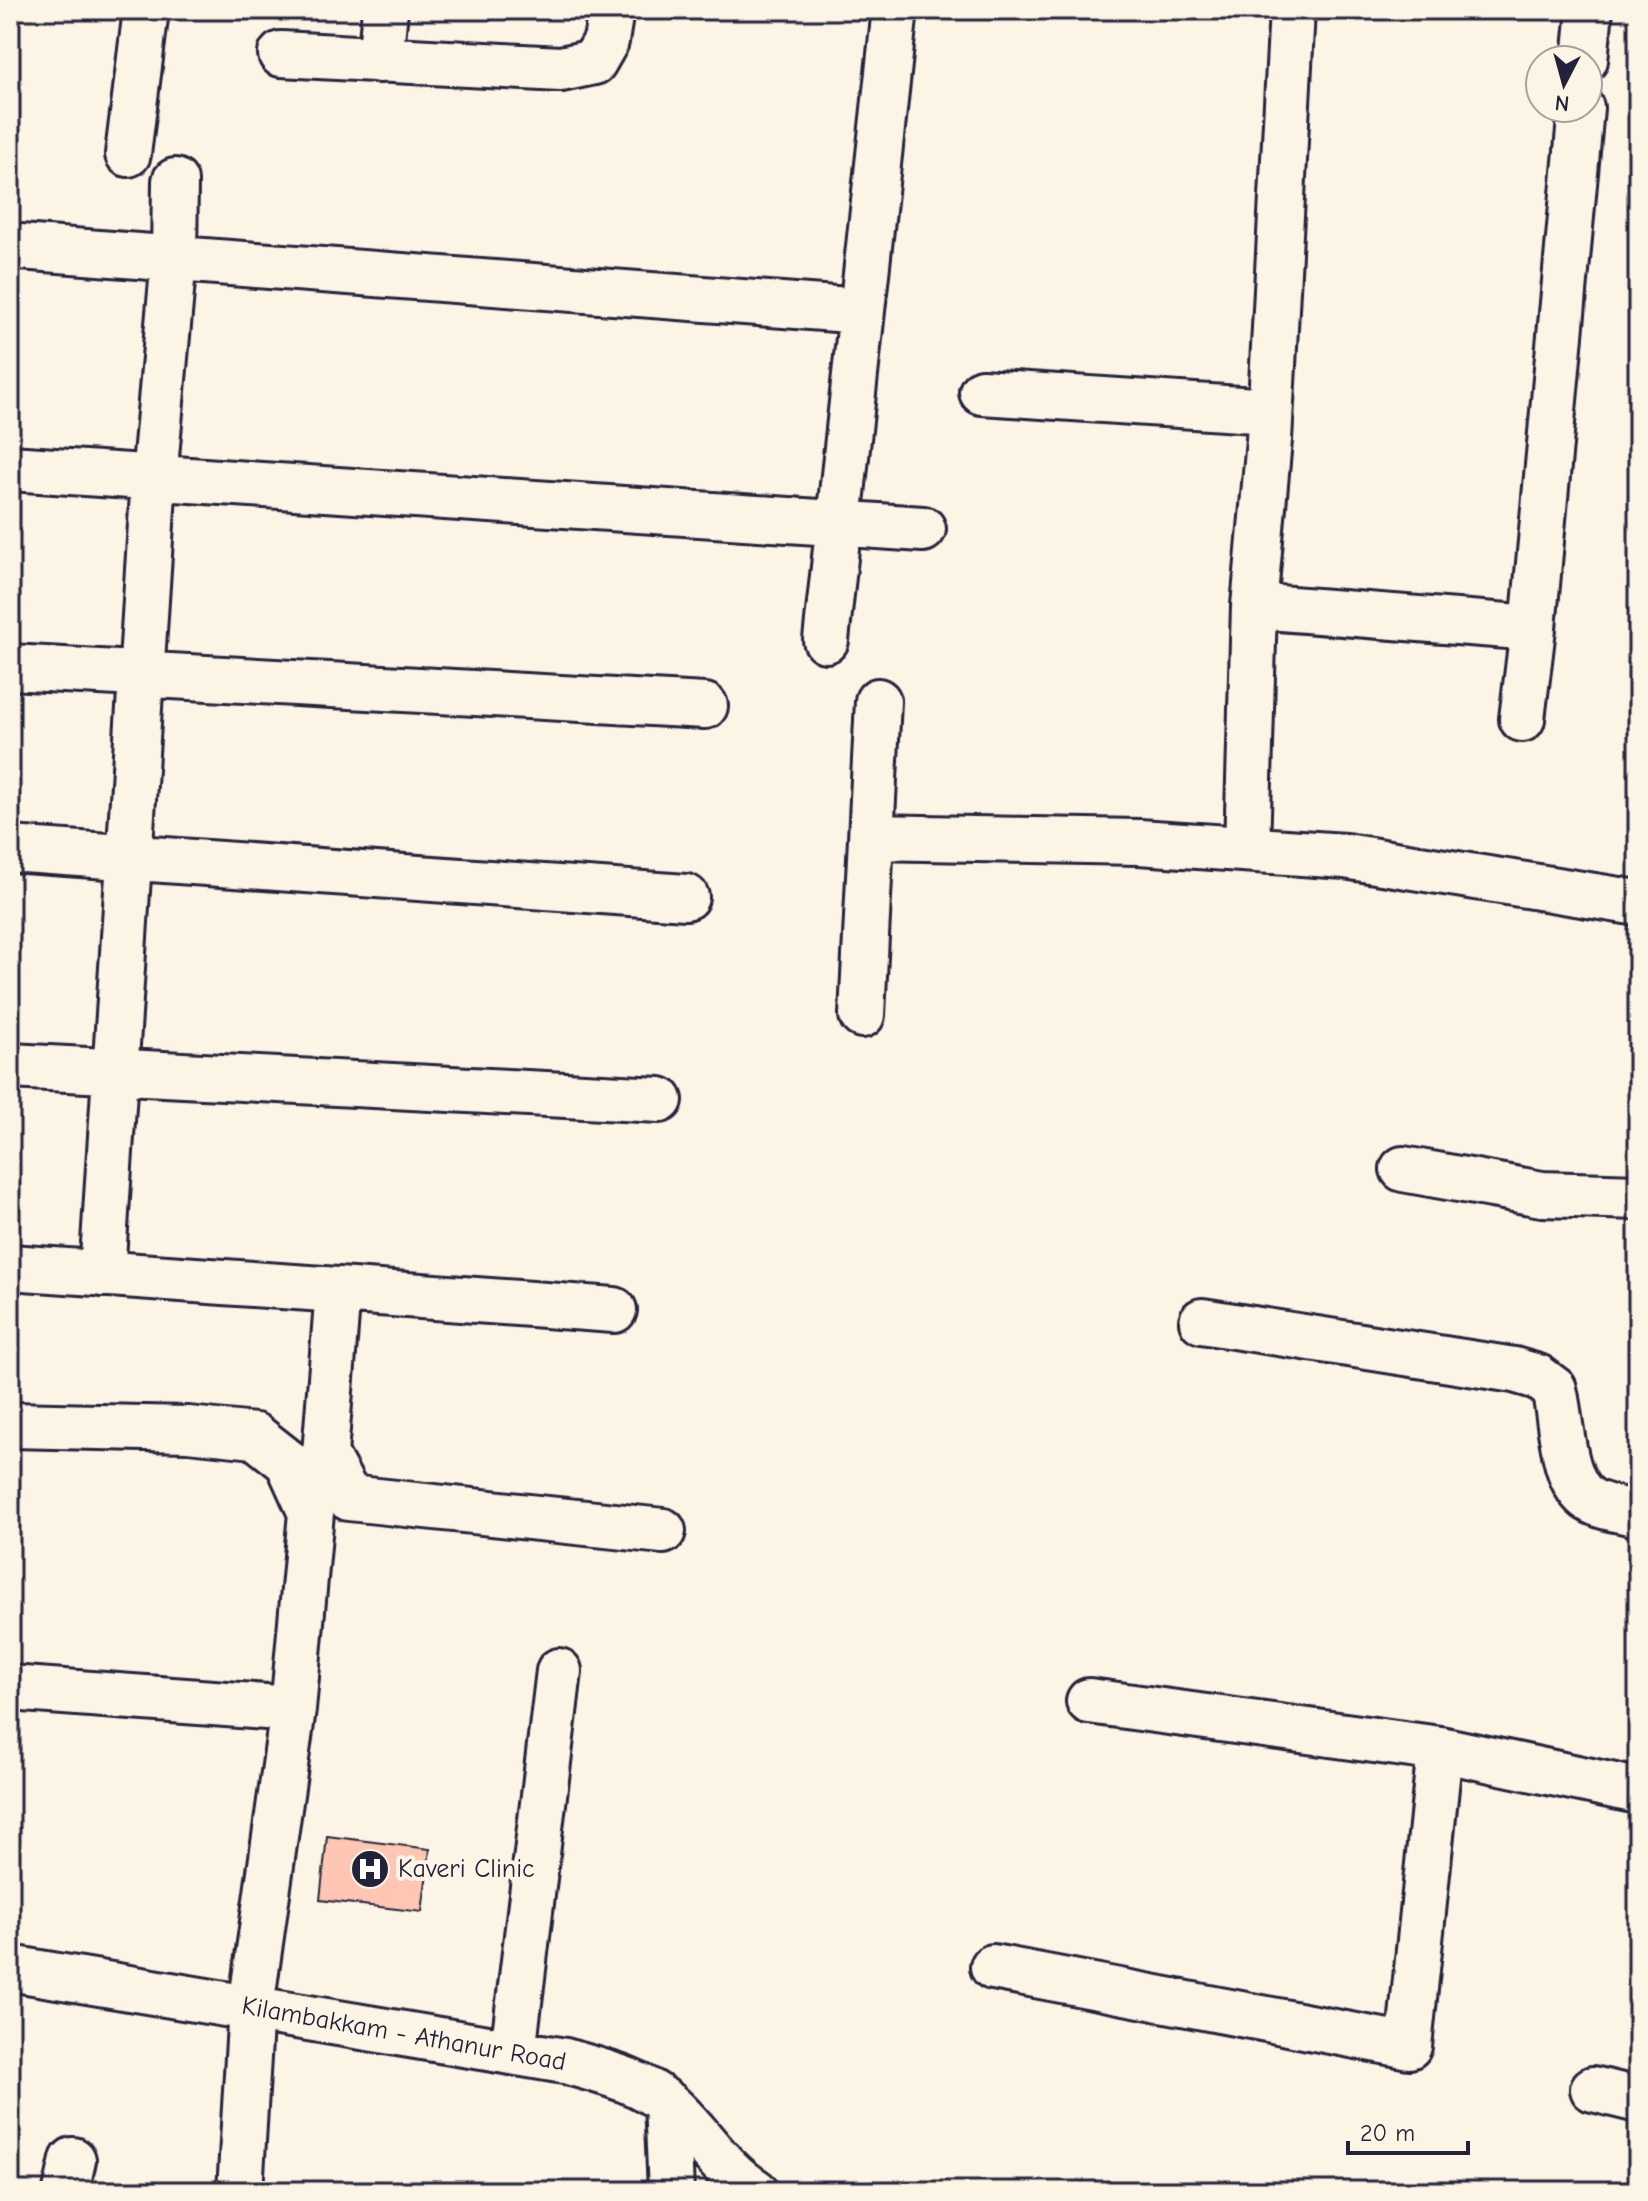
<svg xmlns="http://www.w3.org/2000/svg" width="1648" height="2201" font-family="'Comic Neue',sans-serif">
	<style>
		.building { fill: #ffc7b3; stroke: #22223b; stroke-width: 2 }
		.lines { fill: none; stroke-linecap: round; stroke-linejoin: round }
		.minor-casing { stroke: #22223b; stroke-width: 50 }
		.minor { stroke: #fcf5e5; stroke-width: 44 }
		.labels { text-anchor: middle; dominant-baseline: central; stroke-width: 8; stroke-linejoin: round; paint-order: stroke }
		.poi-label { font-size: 26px; fill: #22223b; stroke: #fcf5e5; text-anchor: start }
		.street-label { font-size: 26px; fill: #22223b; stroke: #fcf5e5 }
	</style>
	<rect width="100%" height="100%" fill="#fcf5e5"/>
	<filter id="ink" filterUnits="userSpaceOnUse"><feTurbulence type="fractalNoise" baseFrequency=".0125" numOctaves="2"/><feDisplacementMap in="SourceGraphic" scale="16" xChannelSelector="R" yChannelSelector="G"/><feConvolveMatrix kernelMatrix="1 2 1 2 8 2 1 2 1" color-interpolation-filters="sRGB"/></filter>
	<g filter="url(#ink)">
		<!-- building -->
		<path class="building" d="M327 1836 430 1849 422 1912 320 1900Z
			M1079 2182 1124 2191H1077Z"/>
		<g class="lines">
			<defs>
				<path id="minor" d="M281 54 561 69 594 62 606 41 611 10
					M380 60 385 10
					M1585 60 1590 10
					M128 154 146 10
					M20 247 862 311
					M982 392 1270 411
					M10 468 923 529
					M1254 606 1533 628
					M826 640 894 18
					M10 667 705 706
					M1522 719 1533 628 1581 108
					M872 837 1139 842 1345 856 1638 903
					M10 849 686 897
					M1247 849 1254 606 1269 440 1292 10
					M862 1015 878 701
					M10 1066 660 1100
					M1403 1169 1542 1194 1638 1197
					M10 1267 338 1290
					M102 1274 154 478 174 259 175 181
					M614 1310 338 1290 325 1454 349 1498 663 1531
					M1202 1321 1514 1370 1538 1377 1554 1389C1562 1420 1561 1482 1590 1500 1603 1508 1623 1510 1638 1514
					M10 1425 188 1429 255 1436 288 1462 311 1513 293 1709 251 2007 240 2191
					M10 1688 293 1709
					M1089 1701 1440 1749 1638 1791
					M993 1967 1409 2046 1440 1749
					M10 1968 565 2061C599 2071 640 2080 668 2104 700 2131 719 2169 755 2191
					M513 2052 559 1671
					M1593 2089 1638 2100
					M667 2103 671 2191
					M66 2191 73 2160"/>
			</defs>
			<!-- minor casing -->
			<use href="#minor" class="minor-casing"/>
			<!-- minor -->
			<use href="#minor" class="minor"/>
		</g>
	</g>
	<!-- icons -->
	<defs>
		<symbol id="hospital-disc" viewBox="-11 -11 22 22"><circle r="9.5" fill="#22223b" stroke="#fcf5e5"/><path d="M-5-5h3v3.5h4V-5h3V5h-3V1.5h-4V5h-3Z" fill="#fff"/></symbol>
	</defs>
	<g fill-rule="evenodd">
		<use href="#hospital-disc" x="348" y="1847" width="44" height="44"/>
	</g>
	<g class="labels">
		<!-- poi labels -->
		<g class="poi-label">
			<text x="398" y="1869">Kaveri Clinic</text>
		</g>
		<!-- street labels -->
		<g class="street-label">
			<text transform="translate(404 2034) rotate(10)">Kilambakkam - Athanur Road</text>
		</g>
	</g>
	<!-- margin -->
	<rect width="1648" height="2201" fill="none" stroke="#fcf5e5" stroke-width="40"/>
	<rect x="20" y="20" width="1608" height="2161" fill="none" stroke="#22223b" stroke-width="3" filter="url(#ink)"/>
	<!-- north arrow -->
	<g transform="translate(1564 84) rotate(186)"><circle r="38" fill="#fcf5e5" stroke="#a5a1a1" stroke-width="2"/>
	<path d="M0-6L14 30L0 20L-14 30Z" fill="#22223b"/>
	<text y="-12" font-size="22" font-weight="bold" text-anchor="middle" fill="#22223b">N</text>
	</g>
	<!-- scale -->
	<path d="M1348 2141v12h120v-12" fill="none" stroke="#22223b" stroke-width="4"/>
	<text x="1360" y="2141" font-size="24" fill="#22223b" stroke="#fcf5e5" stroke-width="6" paint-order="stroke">20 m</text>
</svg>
